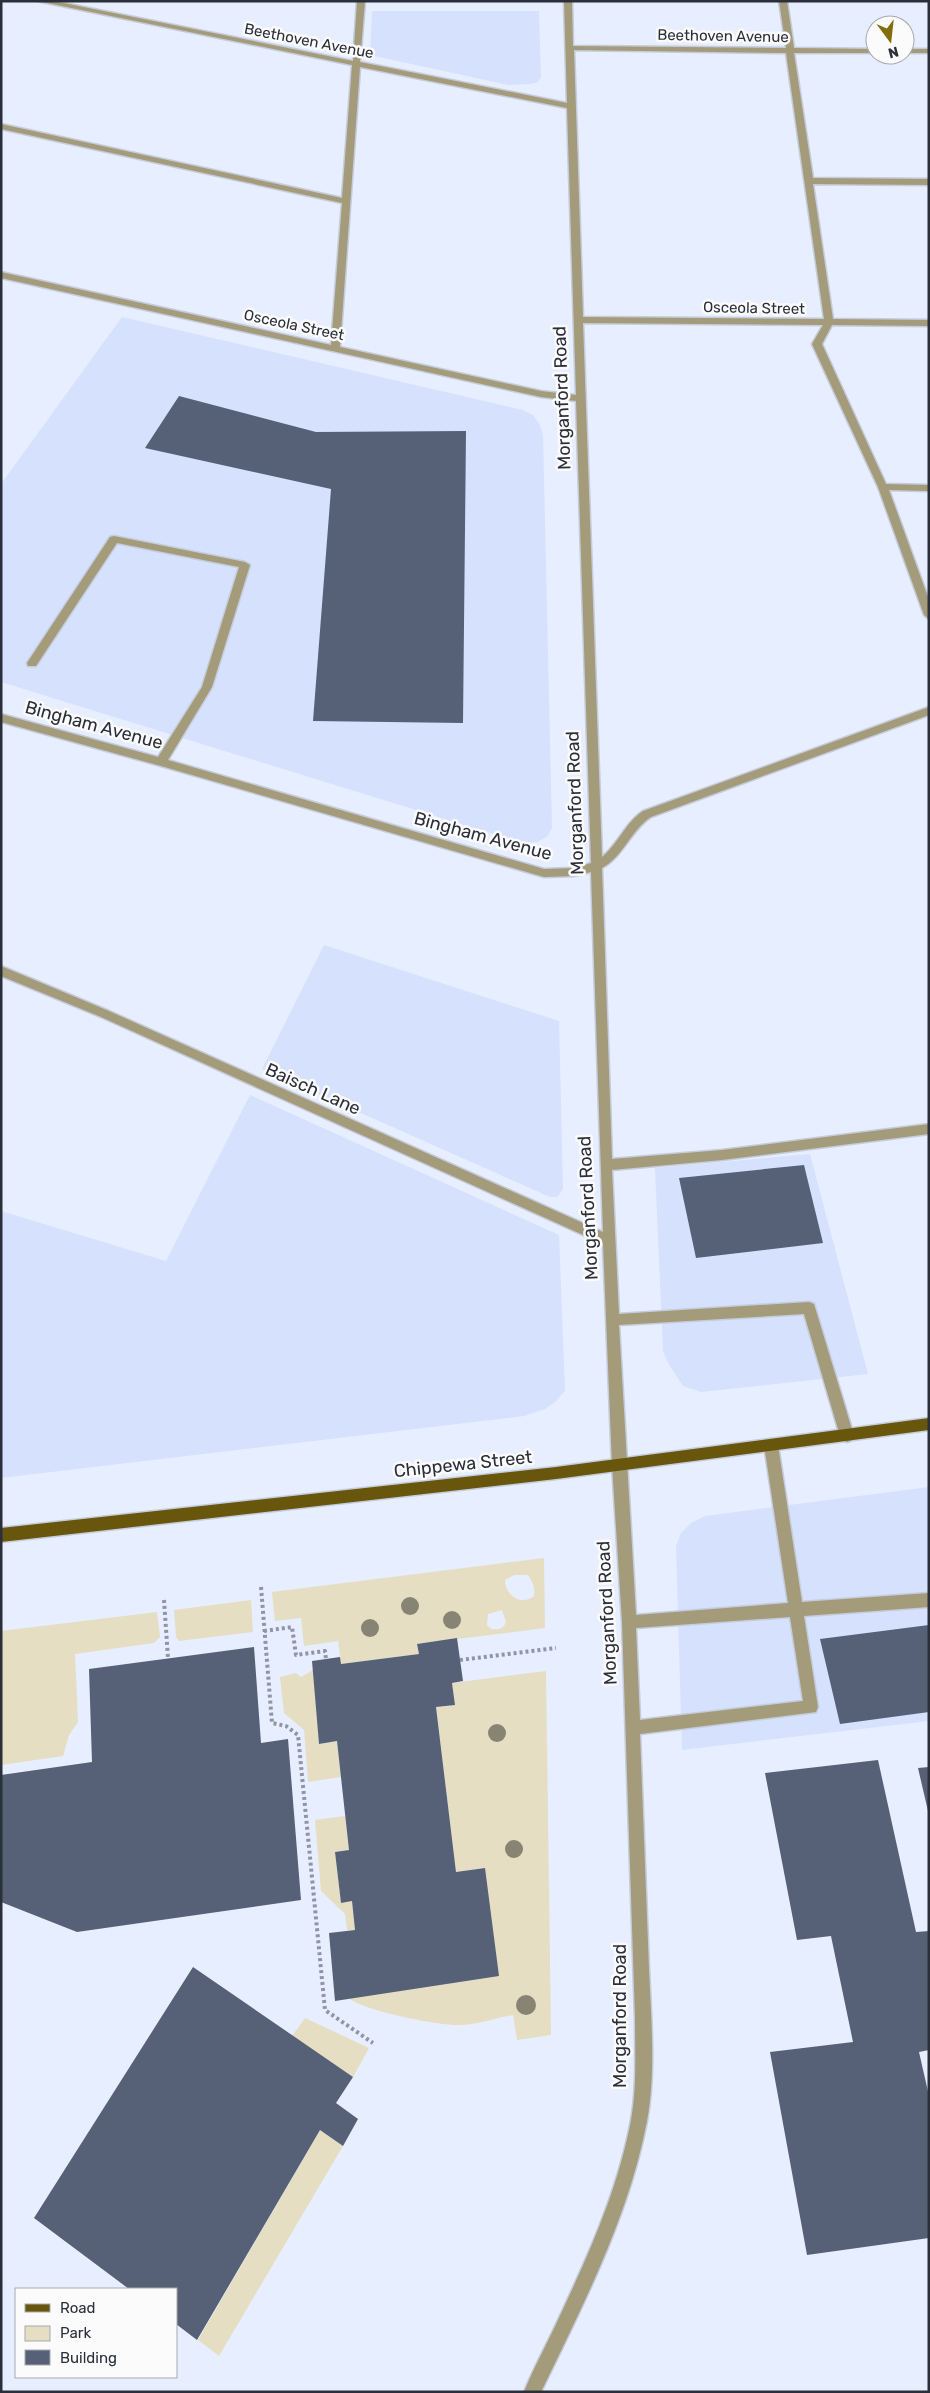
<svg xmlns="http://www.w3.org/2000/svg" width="930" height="2393" font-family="Rubik,sans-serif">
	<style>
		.built { fill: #d5e1fd }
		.green { fill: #e5dec3; fill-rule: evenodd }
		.building { fill: #566077 }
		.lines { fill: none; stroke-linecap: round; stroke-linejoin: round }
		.minor-casing { stroke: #c5ccdc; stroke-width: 3 }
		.major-casing { stroke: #c5ccdc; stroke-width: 3 }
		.path { stroke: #8f95a3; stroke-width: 4; stroke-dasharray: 3 3; stroke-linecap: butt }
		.minor { fill: #a49b7a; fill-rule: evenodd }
		.major { fill: #67560b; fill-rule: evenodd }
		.tree { fill: #878474 }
		.labels { text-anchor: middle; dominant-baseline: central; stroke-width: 5; stroke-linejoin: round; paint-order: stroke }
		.far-street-label { font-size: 15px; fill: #2b2f3a; stroke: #fbfbfb }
		.street-label { font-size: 18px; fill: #2b2f3a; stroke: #fbfbfb }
	</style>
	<rect width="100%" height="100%" fill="#e7eeff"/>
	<!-- built -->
	<path class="built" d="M372 11H539L541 77 538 82 531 84 508 85 370 55Z
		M122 317 523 410 533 415 540 425 543 435 552 828 547 837 537 842 523 843 1 682V484Z
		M324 945 559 1021 563 1189 557 1197H550L262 1069Z
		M250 1095 559 1235 565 1391 555 1402 545 1409 524 1416 1 1478V1211L166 1261Z
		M810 1154 868 1374 701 1392 683 1386 668 1363 663 1351 655 1168Z
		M929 1487V1721L682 1750 676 1546 681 1533 691 1523 705 1516Z"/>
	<!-- green -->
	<path class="green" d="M544 1558 545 1628 417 1644 419 1654 341 1664 338 1641 304 1646 301 1618 275 1621 272 1592ZM514 1575H528C533 1582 535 1588 534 1596 522 1606 505 1596 505 1580ZM502 1610 506 1622C503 1629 499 1630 491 1629L487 1625 488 1614Z
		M251 1600 253 1632 179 1641 176 1637 174 1610Z
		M157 1612 160 1637 154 1643 75 1654 78 1722 69 1735 63 1756 1 1765V1631Z
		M313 1670 319 1744 337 1741 341 1777 308 1782 304 1730 284 1713 280 1677 296 1673 301 1677Z
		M546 1671 551 2035 517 2040 513 2015C495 2018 474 2026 456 2025 436 2025 361 2010 349 1998L485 1868 456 1872 436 1707 455 1705 452 1683Z
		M345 1816 349 1850 335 1852 341 1903 352 1901 355 1930H347L345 1914 321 1891 315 1820Z
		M305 2018 369 2048 353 2077 292 2036Z
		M320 2130 343 2146 219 2356 198 2340Z"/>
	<!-- building -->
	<path class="building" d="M179 396 316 432 466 431 463 723 313 721 331 489 145 448Z
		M804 1165 823 1243 696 1258 679 1178Z
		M929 1625V1712L840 1724 820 1639Z
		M457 1638 463 1681 452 1683 455 1705 436 1707 456 1872 485 1868 499 1976 335 2001 329 1933 355 1930 352 1901 341 1903 335 1852 349 1850 337 1741 319 1744 312 1661 340 1657 341 1664 419 1654 417 1644Z
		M254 1647 261 1743 288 1739 301 1900 77 1932 1 1902V1775L92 1762 89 1669Z
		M878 1760 916 1932 929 1931V2050L919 2052 929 2096V2238L807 2255 770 2052 853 2042 831 1936 797 1940 765 1773Z
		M929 1767V1810L928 1811 918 1768Z
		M193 1967 353 2077 336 2103 358 2119 343 2146 320 2130 197 2340 176 2324V2289H129L34 2218Z"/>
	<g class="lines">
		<defs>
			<path id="minor" d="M37 1H54L353 61 357 1H365L360 62 567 103 564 1H572L573 46 786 48 779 1H787L794 48 875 49V53H794L813 178 929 179V185L813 184 833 319 929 320V326L832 325 822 344 886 484 929 485V491L889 490 929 600V619L924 615 878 487 812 344 823 325 583 323 602 857C618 844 625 823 643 811L929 707V715L651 817C631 830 623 857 602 868L612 1159 722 1150 929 1124V1134L722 1160 612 1170 619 1314 809 1302 814 1304 854 1436 852 1440 847 1442 842 1440 840 1436 804 1314 619 1325 636 1615 788 1603 764 1445 766 1441 771 1439 776 1441 778 1445 802 1602 929 1593V1607L804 1616 818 1707 816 1712 640 1734C643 1813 646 1891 649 1969 651 2019 656 2072 647 2121 629 2216 583 2305 541 2392H524C534 2367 547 2344 558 2320 588 2256 618 2190 631 2120 637 2087 635 2052 635 2018L622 1622 612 1465 603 1244 101 1017 1 976V966L109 1011 603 1232 591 872 574 876 544 877 161 766 1 722V714L158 757 202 687 239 567 117 543 36 666H28L27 663 110 537 114 536 245 562 250 565 212 687 168 760 544 869 574 868 591 863 576 401 541 397 1 278V272L331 345 342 203 1 129V124L342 198 352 65ZM574 50 786 53 824 319 583 317ZM360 67 567 108 576 395 541 391 340 347ZM790 1617 803 1701 640 1720 636 1628Z
				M905 49H929V53H905Z"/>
			<path id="major" d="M929 1418V1430L556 1479 1 1542V1528L556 1467Z"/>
		</defs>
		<!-- minor casing -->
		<use href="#minor" class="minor-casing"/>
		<!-- major casing -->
		<use href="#major" class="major-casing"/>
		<!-- path -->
		<path class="path" d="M261 1587 272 1723 286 1726 298 1735 325 2010 373 2043
			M164 1600 168 1658
			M264 1631 292 1627 296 1655 325 1651 326 1659
			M460 1660 556 1648"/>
		<!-- minor -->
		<use href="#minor" class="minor"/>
		<!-- major -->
		<use href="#major" class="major"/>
	</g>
	<!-- trees -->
	<g class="tree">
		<circle cx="410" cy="1606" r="9"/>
		<circle cx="452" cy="1620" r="9"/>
		<circle cx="370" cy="1628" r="9"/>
		<circle cx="497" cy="1733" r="9"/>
		<circle cx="514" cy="1849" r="9"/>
		<circle cx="526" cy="2005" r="10"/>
	</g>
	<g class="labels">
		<!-- far-street labels -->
		<g class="far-street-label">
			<text transform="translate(723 36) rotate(1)">Beethoven Avenue</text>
			<text transform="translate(309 41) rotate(11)">Beethoven Avenue</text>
			<text transform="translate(754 308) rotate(1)">Osceola Street</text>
			<text transform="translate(294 325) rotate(12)">Osceola Street</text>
		</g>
		<!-- street labels -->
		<g class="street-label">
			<text transform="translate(562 398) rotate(-92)">Morganford Road</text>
			<text transform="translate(94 725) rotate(15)">Bingham Avenue</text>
			<text transform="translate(575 803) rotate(-92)">Morganford Road</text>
			<text transform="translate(483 836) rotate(15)">Bingham Avenue</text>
			<text transform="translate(313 1089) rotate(24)">Baisch Lane</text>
			<text transform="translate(588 1208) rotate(-93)">Morganford Road</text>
			<text transform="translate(463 1464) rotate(-6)">Chippewa Street</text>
			<text transform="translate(607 1613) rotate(-93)">Morganford Road</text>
			<text transform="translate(620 2016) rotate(-90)">Morganford Road</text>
		</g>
	</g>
	<!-- border -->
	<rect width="930" height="2393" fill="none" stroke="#2b2f3a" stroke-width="5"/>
	<!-- legend -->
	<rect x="15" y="2288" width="162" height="90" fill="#fbfbfb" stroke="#a8a9ae"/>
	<rect x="25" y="2304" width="25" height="8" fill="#67560b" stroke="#a8a9ae"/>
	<text x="60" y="2313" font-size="15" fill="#2b2f3a">Road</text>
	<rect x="25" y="2326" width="25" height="15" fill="#e5dec3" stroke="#a8a9ae"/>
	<text x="60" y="2338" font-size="15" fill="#2b2f3a">Park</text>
	<rect x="25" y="2350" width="25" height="15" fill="#566077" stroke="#a8a9ae"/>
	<text x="60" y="2363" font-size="15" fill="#2b2f3a">Building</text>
	<!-- north arrow -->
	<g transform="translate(890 40) rotate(165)"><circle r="24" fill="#fbfbfb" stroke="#a8a9ae"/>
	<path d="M0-4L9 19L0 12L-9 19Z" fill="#826d0a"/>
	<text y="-8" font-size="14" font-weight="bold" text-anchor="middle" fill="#2b2f3a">N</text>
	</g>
</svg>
